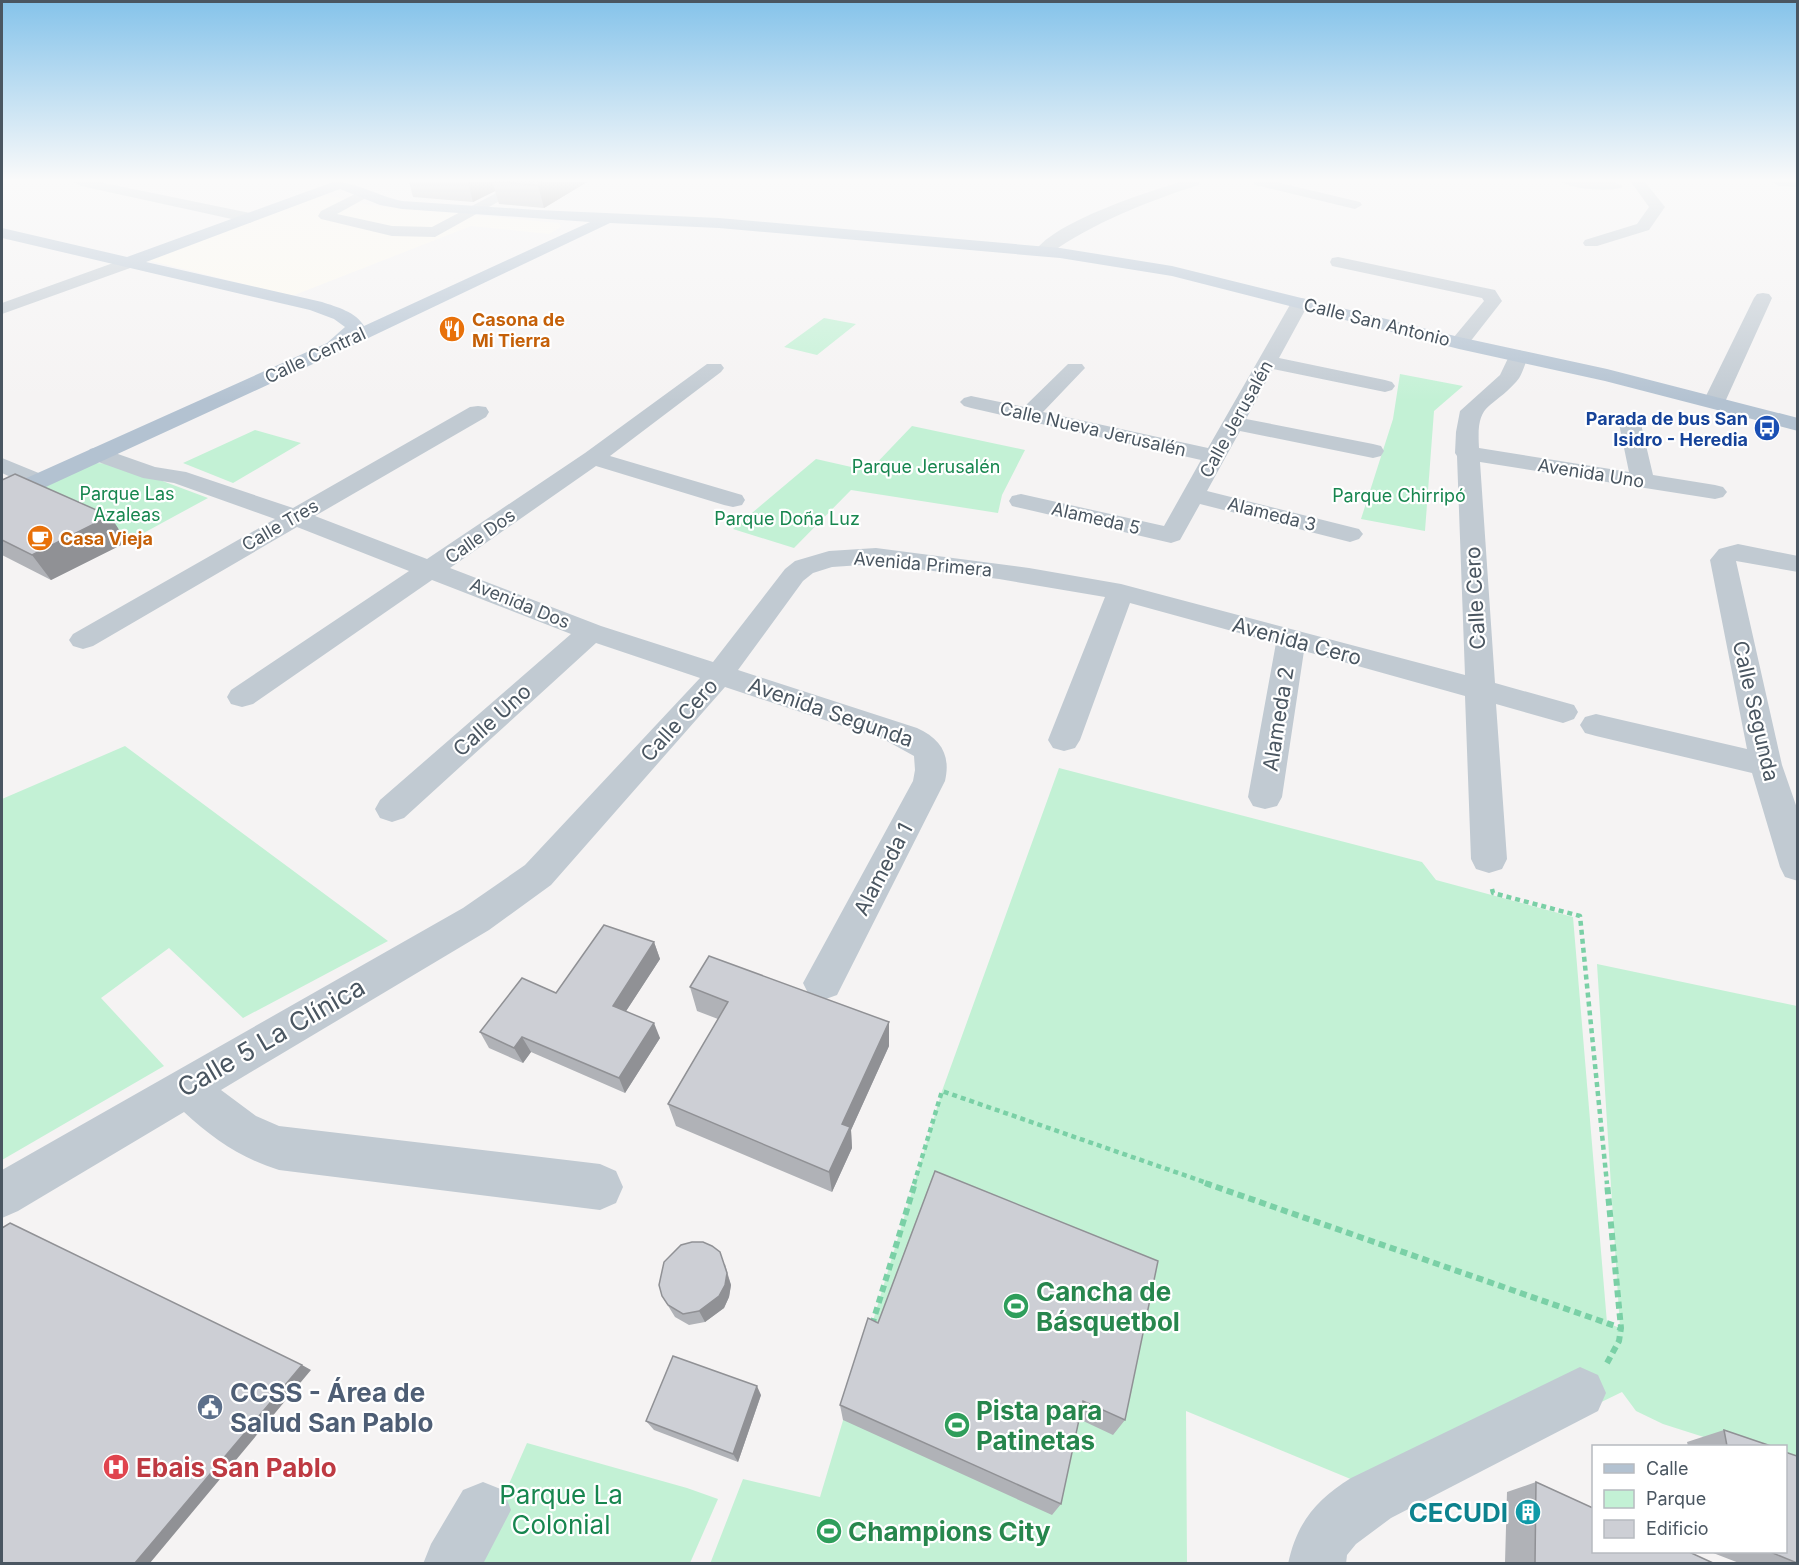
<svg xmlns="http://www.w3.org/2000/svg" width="1799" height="1565" font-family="Inter,sans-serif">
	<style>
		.commercial { fill: #fdf9ef }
		.green { fill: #c3f1d5 }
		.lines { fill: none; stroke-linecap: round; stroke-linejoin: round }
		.path-far1 { stroke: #7ad0a6; stroke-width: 4.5; stroke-dasharray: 5 4; stroke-linecap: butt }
		.path { stroke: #7ad0a6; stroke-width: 6; stroke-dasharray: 7 4.5; stroke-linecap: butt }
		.minor { fill: #c1cad2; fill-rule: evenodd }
		.major { fill: #b3c2d1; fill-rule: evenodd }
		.wall { fill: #b0b2b7 }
		.shaded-wall { fill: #909195 }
		.building { fill: #cdcfd5; stroke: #909195; stroke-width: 1.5 }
		.labels { text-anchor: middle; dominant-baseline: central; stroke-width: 4.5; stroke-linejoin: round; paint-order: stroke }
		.far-food-label { font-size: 18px; font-weight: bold; fill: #c56008; stroke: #fff; text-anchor: start }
		.far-street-label { font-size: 18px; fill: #4a5661; stroke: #fff }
		.far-transit-label { font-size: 18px; font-weight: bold; fill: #164399; stroke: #fff; text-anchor: end }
		.far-park-label { font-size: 18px; fill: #17864f; stroke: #fff }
		.street-label { font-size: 21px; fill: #4a5661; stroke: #fff }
		.near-street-label { font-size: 26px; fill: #4a5661; stroke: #fff }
		.near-leisure-label { font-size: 26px; font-weight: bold; fill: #27864d; stroke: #fff; text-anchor: start }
		.near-service-label { font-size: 26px; font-weight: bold; fill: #4e5e75; stroke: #fff; text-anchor: start }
		.near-health-label { font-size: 26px; font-weight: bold; fill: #be3a42; stroke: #fff; text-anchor: start }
		.near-park-label { font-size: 26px; fill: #17864f; stroke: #fff }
		.near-culture-label { font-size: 26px; font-weight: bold; fill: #0d838f; stroke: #fff; text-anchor: end }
	</style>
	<rect width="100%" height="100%" fill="#f5f3f3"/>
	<!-- commercial -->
	<path class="commercial" d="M316 195H327L369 205 559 223 561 227 549 234 471 226 292 296 143 259Z"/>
	<!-- green -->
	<path class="green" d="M824 318 856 324 817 355 784 347Z
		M1400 374 1463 386 1434 411 1425 531 1361 519 1393 419Z
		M912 426 1025 450 1002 495 998 513 851 490 794 548 733 529 816 459 869 471Z
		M255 430 301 443 233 483 183 463Z
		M96 463 117 464 208 498 127 542 25 493Z
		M125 746 388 941 243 1018 169 948 101 998 164 1066 2 1160V799Z
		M1059 768 1422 862 1436 880 1573 917 1607 1323 1620 1328 1597 964 1797 1006V1468L1786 1464V1446H1732L1663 1424 1636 1411 1622 1392 1430 1485 1387 1494 1186 1411 1187 1563 710 1564 743 1479 820 1497 942 1091Z
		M527 1443 687 1488 718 1499 690 1563 470 1564 488 1532Z"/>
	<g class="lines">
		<!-- path-far1 -->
		<path class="path-far1" d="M1492 889 1493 893 1580 916 1607 1184
			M914 1184 942 1091 1210 1184"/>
		<!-- path -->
		<path class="path" d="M1205 1183 1621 1328 1607 1183
			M872 1325 915 1183
			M1607 1363 1619 1341 1621 1328"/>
		<!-- minor -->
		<path class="minor" d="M74 182H99L250 213 258 218 250 223 81 186Z
			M517 182H534L435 237 392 236 321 219 318 216 321 211 359 192 366 196 364 199 337 214 392 226 432 227Z
			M1180 182H1200L1198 185C1144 203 1095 222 1049 254L1043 256 1035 251C1057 221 1144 193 1180 182Z
			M1253 182H1276L1360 202 1362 205 1355 209 1255 185Z
			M1562 182H1614L1623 186C1616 193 1569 189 1562 182Z
			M1631 182H1645L1665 207 1649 230 1597 246H1585L1583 243 1585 240 1637 224 1649 207Z
			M1772 182H1798V187L1779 186Z
			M1338 257 1495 290 1502 301 1466 347H1452L1449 343 1484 301 1482 298 1332 266 1330 262 1332 258Z
			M127 258 133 259 135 263 133 267 2 314V303Z
			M1763 293 1769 294 1772 298 1725 402 1721 406 1714 408 1707 406 1703 402 1754 298 1757 294Z
			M1300 298 1306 299 1309 303 1279 358 1385 380 1392 382 1395 386 1392 390 1385 392 1273 369 1246 419 1373 444 1381 446 1384 451 1381 456 1373 458 1240 431 1207 491 1359 529 1363 534 1359 539 1350 542 1200 504 1180 540 1171 543 1012 506 1009 501 1012 496 1021 494 1164 526 1201 460 971 408 964 406 960 402 964 398 971 396 1024 407 1068 364H1082L1085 368 1043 412 1208 448 1291 303 1294 299Z
			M1518 350 1525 352 1528 356C1525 364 1522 376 1516 382 1490 411 1476 401 1479 448L1629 472 1619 424 1622 419 1630 417 1638 419 1641 424 1653 475 1715 485 1723 487 1727 492 1723 497 1715 499 1480 462 1495 683 1574 705 1578 712 1574 719 1563 723 1496 704 1507 859 1502 869 1489 873 1476 869 1471 859 1465 696 1304 651 1282 797 1277 806 1265 809 1253 806 1248 797 1276 643 1130 603 1080 740 1075 748 1064 751 1053 748 1048 740 1105 597 999 579 876 564 832 567 813 573 803 581 738 670 917 728C941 739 951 755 945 781L837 995 823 1000 809 995 803 983 913 781 915 770 914 756 885 740 725 687 551 885 489 930 221 1090 256 1116 279 1126 600 1164 616 1171 623 1187 616 1203 600 1210 279 1170C241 1158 213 1139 184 1112L18 1211 2 1218V1170L463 908 525 865 700 678 596 643 404 818 392 822 380 818 375 809 380 800 571 634 432 580 253 704 242 707 231 704 227 697 231 690 409 571 297 527 93 646 83 649 73 646 69 640 73 634 275 519 174 483 143 478 90 459 87 454 90 449 98 447 155 467 186 472 293 508 470 407 478 406 486 407 489 412 486 417 315 516 427 559 585 453 707 364H721L724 368 721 372 610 456 742 495 745 500 742 505 733 507 724 505 596 466 450 568 601 626 713 662 785 569 795 561 829 551 876 548 1029 568 1121 584 1465 675 1457 456 1455 453 1456 432 1460 411 1500 375 1511 352Z
			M2 458 46 476 50 481 46 486 38 488 30 486 2 473Z
			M1738 544 1798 556V572L1736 561 1782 765 1798 811V881L1785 877 1780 867 1752 773 1596 736 1585 733 1580 725 1585 717 1596 714 1747 749 1710 560 1719 549Z
			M1580 1367 1598 1375 1606 1393 1598 1411 1391 1518 1356 1544 1347 1555 1346 1564H1288C1297 1522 1316 1500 1351 1478Z
			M483 1482 503 1490 511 1510 483 1564H423L431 1544 463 1490Z"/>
		<!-- major -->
		<path class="major" d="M333 182C357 182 378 196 402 201L537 210 719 218 1060 248 1172 266 1459 337 1607 369 1798 418V431L1605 381 1459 349 1172 276 1060 258 719 228 610 223 339 352 11 503 2 505V489L327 343 345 327 334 319 310 310 2 238V228L127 257ZM340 189 380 205 402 209 590 222 364 326C356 312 337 307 322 302L146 262Z"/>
	</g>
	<!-- wall -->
	<path class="wall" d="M409 182H587L544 208 499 204 495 191 473 202 413 197Z
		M2 480 110 516 127 542 51 580 2 555Z
		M654 942 660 959 626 1011 660 1038 625 1093 531 1052 523 1063 489 1048 480 1032Z
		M690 987 889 1022V1046L851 1130 852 1148 832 1192 676 1126 668 1104 718 1019 697 1011Z
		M935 1171 1125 1420 1113 1435 1079 1419 1061 1504 1052 1515 843 1420 840 1405 878 1323Z
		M725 1264 731 1285 729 1297 724 1308 705 1322 689 1325 675 1317 662 1296Z
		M761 1395 738 1462 654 1430 646 1421Z
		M1724 1430 1771 1446H1688L1687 1442Z
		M1797 1456V1563H1739L1708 1551H1785Z
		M1536 1482 1713 1563H1505L1507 1492Z"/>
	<!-- shaded-wall -->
	<path class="shaded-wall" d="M468 182H493L495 191 473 202Z
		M545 182H587L544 208 538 185Z
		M110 516 127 542 51 580 32 555Z
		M654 942 660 959 619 1022 613 1006Z
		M889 1022V1046L851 1130 852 1148 832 1192 829 1172 842 1124Z
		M654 1023 660 1038 625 1093 619 1078Z
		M522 1037 531 1052 523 1063 514 1048Z
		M720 1252 731 1285 729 1297 724 1308 705 1322 699 1311Z
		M302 1365 311 1370 150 1563H135Z
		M757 1386 761 1395 738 1462 733 1454Z"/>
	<!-- building -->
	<path class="building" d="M493 182H545L538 185Z
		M15 474 110 516 32 555 2 540V480Z
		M604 925 654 942 613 1006 654 1023 619 1078 522 1037 514 1048 480 1032 522 978 556 993Z
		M709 956 889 1022 842 1124 850 1127 829 1172 668 1104 728 1002 690 987Z
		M935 1171 1158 1261 1125 1420 1083 1401 1061 1504 840 1405 868 1318 878 1323Z
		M10 1223 302 1365 135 1563H2V1228Z
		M692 1242H703L712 1246 720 1252 727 1273 725 1285 719 1296 699 1311 683 1314 668 1305 662 1296 659 1285 664 1262 681 1245Z
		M673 1356 757 1386 733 1454 646 1421Z
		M1724 1430 1771 1446H1727Z
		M1785 1452 1797 1456V1563L1768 1551H1785Z
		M1536 1482 1593 1508V1551H1687L1713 1563H1535Z"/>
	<!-- sky -->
	<linearGradient id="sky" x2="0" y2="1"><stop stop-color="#85c3ea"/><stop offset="0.45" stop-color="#fafafa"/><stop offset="1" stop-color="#fafafa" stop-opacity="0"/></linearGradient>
	<rect width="1799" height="401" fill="url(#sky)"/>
	<!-- icons -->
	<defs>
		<symbol id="restaurant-disc" viewBox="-11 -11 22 22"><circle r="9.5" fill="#e8710a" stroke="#fff"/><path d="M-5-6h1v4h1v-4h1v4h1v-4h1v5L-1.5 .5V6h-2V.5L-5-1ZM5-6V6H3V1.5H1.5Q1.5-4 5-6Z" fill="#fff"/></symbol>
		<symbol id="bus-disc" viewBox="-11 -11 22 22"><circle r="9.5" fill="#1a4fb4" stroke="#fff"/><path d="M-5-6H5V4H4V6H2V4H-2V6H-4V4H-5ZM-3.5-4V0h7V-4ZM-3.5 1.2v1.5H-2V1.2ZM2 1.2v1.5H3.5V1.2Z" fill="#fff"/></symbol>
		<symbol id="cafe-disc" viewBox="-11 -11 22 22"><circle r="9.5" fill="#e8710a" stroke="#fff"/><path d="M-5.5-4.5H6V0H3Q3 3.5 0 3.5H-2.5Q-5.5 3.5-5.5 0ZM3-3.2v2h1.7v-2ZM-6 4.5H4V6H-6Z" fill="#fff"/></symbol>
		<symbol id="stadium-disc" viewBox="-11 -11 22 22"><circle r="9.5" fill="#2e9e5b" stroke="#fff"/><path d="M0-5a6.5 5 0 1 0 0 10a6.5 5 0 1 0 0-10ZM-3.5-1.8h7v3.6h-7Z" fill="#fff"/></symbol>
		<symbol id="civic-disc" viewBox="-11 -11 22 22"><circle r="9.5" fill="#5c6f8a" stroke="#fff"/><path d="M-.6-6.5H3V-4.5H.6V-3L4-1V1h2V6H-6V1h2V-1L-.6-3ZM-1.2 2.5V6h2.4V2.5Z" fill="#fff"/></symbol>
		<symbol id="hospital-disc" viewBox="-11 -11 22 22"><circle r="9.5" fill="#e0444e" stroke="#fff"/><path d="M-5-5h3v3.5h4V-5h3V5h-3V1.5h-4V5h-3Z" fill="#fff"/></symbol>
		<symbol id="building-disc" viewBox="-11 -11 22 22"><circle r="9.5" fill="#0f9aa8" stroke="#fff"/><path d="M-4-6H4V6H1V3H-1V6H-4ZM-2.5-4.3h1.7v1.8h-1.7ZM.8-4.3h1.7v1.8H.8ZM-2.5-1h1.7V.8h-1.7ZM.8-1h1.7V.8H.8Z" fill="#fff"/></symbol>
	</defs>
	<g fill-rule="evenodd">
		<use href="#restaurant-disc" x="437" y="314" width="30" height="30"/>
		<use href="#bus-disc" x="1752" y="413" width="30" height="30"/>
		<use href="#cafe-disc" x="25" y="523" width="30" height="30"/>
		<use href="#stadium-disc" x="1001" y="1291" width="30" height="30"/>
		<use href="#civic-disc" x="195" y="1392" width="30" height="30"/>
		<use href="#stadium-disc" x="942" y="1410" width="30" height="30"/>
		<use href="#hospital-disc" x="101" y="1452" width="30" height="30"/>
		<use href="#building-disc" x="1513" y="1497" width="30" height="30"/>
		<use href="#stadium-disc" x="814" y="1516" width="30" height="30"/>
	</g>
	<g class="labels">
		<!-- far-food labels -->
		<g class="far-food-label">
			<text x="472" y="319">Casona de<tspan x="472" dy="21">Mi Tierra</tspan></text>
			<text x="60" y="538">Casa Vieja</text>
		</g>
		<!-- far-street labels -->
		<g class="far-street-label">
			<text transform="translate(1377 322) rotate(14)">Calle San Antonio</text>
			<text transform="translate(315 355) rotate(-25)">Calle Central</text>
			<text transform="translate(1236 419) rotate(-61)">Calle Jerusalén</text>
			<text transform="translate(1093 429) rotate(13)">Calle Nueva Jerusalén</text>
			<text transform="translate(1591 473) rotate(9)">Avenida Uno</text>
			<text transform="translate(1272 514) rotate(14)">Alameda 3</text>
			<text transform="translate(1096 518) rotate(13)">Alameda 5</text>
			<text transform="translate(280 525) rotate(-30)">Calle Tres</text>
			<text transform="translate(480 536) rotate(-35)">Calle Dos</text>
			<text transform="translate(923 564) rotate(5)">Avenida Primera</text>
			<text transform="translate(520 603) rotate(22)">Avenida Dos</text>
		</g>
		<!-- far-transit labels -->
		<g class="far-transit-label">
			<text x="1748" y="418">Parada de bus San<tspan x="1748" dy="21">Isidro - Heredia</tspan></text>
		</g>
		<!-- far-park labels -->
		<g class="far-park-label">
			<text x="926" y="466">Parque Jerusalén</text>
			<text x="127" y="493">Parque Las<tspan x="127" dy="21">Azaleas</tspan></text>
			<text x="1399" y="495">Parque Chirripó</text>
			<text x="787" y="518">Parque Doña Luz</text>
		</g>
		<!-- street labels -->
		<g class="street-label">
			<text transform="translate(1475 598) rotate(-93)">Calle Cero</text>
			<text transform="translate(1297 641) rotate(15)">Avenida Cero</text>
			<text transform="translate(1756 711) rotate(77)">Calle Segunda</text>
			<text transform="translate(831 712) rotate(19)">Avenida Segunda</text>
			<text transform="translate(1278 719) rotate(-81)">Alameda 2</text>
			<text transform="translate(492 720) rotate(-42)">Calle Uno</text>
			<text transform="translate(679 720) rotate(-48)">Calle Cero</text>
			<text transform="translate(883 869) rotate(-62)">Alameda 1</text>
		</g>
		<!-- near-street labels -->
		<g class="near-street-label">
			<text transform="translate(271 1037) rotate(-30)">Calle 5 La Clínica</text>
		</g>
		<!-- near-leisure labels -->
		<g class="near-leisure-label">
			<text x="1036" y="1291">Cancha de<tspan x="1036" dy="30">Básquetbol</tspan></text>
			<text x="976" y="1410">Pista para<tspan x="976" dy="30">Patinetas</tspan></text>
			<text x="848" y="1531">Champions City</text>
		</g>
		<!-- near-service labels -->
		<g class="near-service-label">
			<text x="230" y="1392">CCSS - Área de<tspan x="230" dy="30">Salud San Pablo</tspan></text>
		</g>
		<!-- near-health labels -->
		<g class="near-health-label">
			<text x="136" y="1467">Ebais San Pablo</text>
		</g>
		<!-- near-park labels -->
		<g class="near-park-label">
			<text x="561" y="1494">Parque La<tspan x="561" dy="30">Colonial</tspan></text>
		</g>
		<!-- near-culture labels -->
		<g class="near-culture-label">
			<text x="1508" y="1512">CECUDI</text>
		</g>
	</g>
	<!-- border -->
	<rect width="1799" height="1565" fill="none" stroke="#4a5661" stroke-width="6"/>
	<!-- legend -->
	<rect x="1592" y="1445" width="195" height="108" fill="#ffffff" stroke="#b7bbc0" stroke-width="1.5"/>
	<rect x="1604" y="1464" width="30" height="9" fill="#b3c2d1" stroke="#b7bbc0" stroke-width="1.5"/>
	<text x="1646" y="1475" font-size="18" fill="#4a5661">Calle</text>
	<rect x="1604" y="1490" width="30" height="18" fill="#c3f1d5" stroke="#b7bbc0" stroke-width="1.5"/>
	<text x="1646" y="1505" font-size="18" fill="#4a5661">Parque</text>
	<rect x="1604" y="1520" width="30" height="18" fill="#cdcfd5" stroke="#b7bbc0" stroke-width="1.5"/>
	<text x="1646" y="1535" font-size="18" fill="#4a5661">Edificio</text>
</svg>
